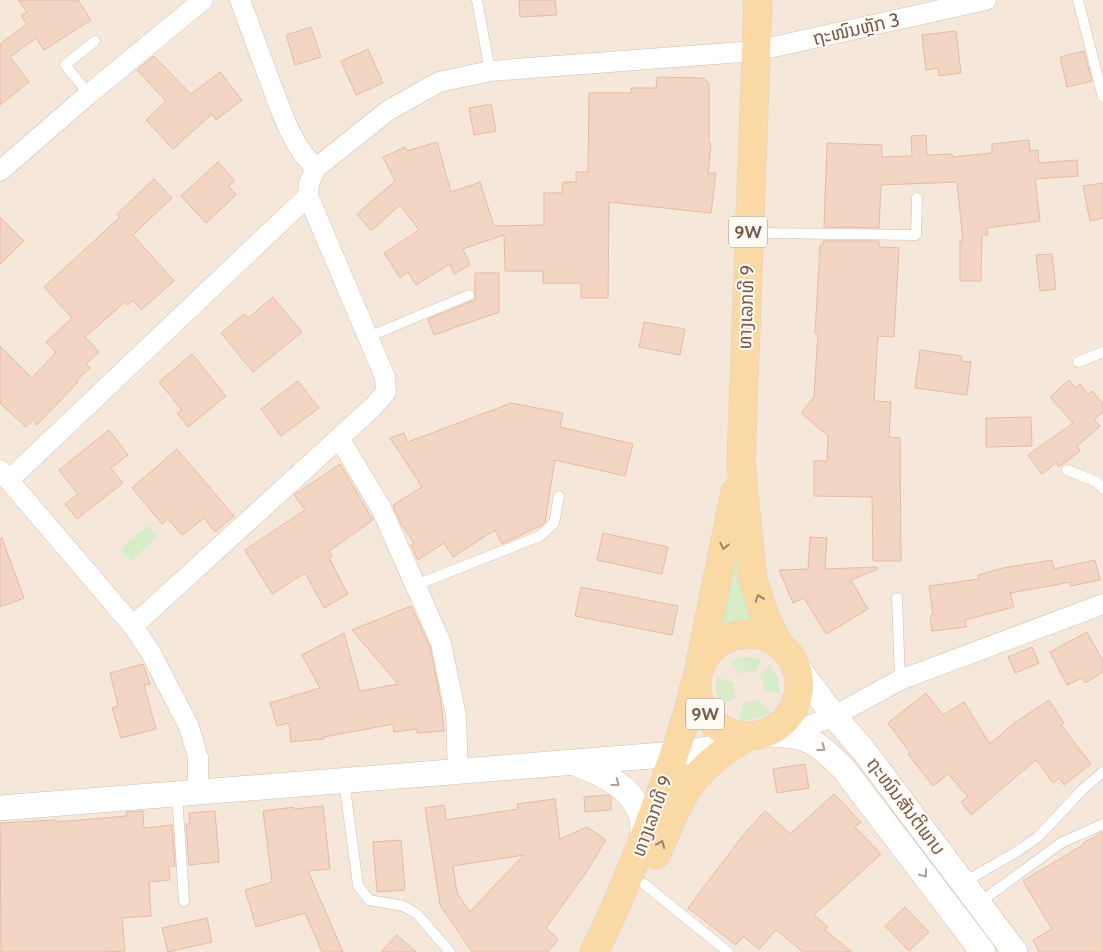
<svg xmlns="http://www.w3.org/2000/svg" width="1103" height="952" font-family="Cabin,'Noto Sans Lao',sans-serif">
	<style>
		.residential { fill: #f5e8da }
		.green { fill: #d8ecc9 }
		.building { fill: #f3d5c3; stroke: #e6bba3; fill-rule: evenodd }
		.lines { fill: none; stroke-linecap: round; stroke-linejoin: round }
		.service-casing { stroke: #d1beb0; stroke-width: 11 }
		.minor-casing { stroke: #d1beb0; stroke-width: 21 }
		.tertiary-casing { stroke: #d1beb0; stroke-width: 26 }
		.primary-casing { stroke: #dad1cd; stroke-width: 29 }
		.service { stroke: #fff; stroke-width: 10 }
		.minor { stroke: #fff; stroke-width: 20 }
		.tertiary { stroke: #fff; stroke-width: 25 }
		.primary { stroke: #fbd9a5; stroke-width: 28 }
		.oneway { stroke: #a18267 }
		.oneway2 { stroke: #af9d94 }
		.labels { text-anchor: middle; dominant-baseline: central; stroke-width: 4; stroke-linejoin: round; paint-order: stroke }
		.shield { fill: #fffaf3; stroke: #a28b7f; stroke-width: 1 }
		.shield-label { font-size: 18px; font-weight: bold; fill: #7a5c4d }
		.street-label { font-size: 19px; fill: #7a5c4d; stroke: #fffaf3 }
	</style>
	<rect width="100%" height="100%" fill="#fdf6ec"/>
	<!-- residential -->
	<path class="residential" d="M0 0H1103V952H0Z"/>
	<!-- green -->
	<path class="green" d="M147 525 158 536 131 561 120 550Z
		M734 541 757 627C744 624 731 628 720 632Z
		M741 657H752L762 659 755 673 749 671 740 674 731 661Z
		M770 665C777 675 780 682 780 694L764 690V685L759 676Z
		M717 677 734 683V692L736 696 721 708C716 697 715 689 717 677Z
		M758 699 770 713C759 719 751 721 739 720L744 702H750Z"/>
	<!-- building -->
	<path class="building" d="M18 0H78L91 20 44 50 36 38 10 57 29 82 0 105V44L27 24 21 16 27 12Z
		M519 0H555L557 15 520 17Z
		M311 27 321 57 295 65 286 35Z
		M956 31 961 73 939 76 938 68 926 70 922 35Z
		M368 49 383 83 356 95 341 61Z
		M1084 51 1092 81 1067 87 1060 57Z
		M154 56 191 94 220 72 242 100 216 120 212 114 173 149 146 120 166 101 137 70Z
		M657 77 703 78 709 83V143H711L708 173H716L711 213 609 202 608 298H581V283H543V271H505L504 235 463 249 470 265 454 274 450 264 416 285 408 272 400 278 384 253 419 230 400 205 371 231 357 214 395 181 383 157 405 147 407 151 437 142 451 192 480 182 494 226 544 225V193H562L563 182H576V172H588L589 93H631V88H656Z
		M491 104 496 131 474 135 469 108Z
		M926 135 927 155 952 154 953 157 992 153V144L1029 140 1030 151 1038 150 1039 163 1077 160 1078 176 1035 179 1040 221 987 228 988 235H982L981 281H960V241H963L957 182 881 185 879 228 824 227 827 143 882 145V157L912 156 911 136Z
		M218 162 235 181 228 186 236 195 206 223 181 196Z
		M154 179 172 198 133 235 174 281 141 310 133 300 128 305 125 302 85 337 99 352 86 364 90 368 76 381 78 382 37 425 33 420 26 427 0 403V346L32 378 56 352 46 342 72 318 44 287 120 217 117 214Z
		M1103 183V218L1090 221 1083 186Z
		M0 217 24 241 0 264Z
		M823 241H879V247L899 248 894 337 878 336 874 401 891 402 889 437 900 438 901 561H873L872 497 814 496V461H827L828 436 801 413 814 397 818 333H815L820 245H823Z
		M1052 254 1056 289 1040 291 1036 255Z
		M475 273H499V312L434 335 428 319 475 300Z
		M273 297 302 332 253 372 221 333 244 314 248 318Z
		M644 322 685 329 680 355 639 347Z
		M920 350 962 356 961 361 971 362 967 395 915 388Z
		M192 354 226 396 188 427 177 413 182 410 159 382Z
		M1069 380 1076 388 1080 384 1088 394 1092 391 1103 403V412L1094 420 1100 426 1077 446 1080 451 1059 467 1056 463 1042 474 1028 455 1073 423 1050 397Z
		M298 381 319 408 281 436 261 409Z
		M511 403 563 413 560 427 633 444 625 476 555 460 545 522 542 525 502 544 495 530 453 557 444 543 418 560 411 545 414 543 401 524 393 505 422 487 390 438 404 433 408 442Z
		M1031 417 1032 446 986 447V418Z
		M109 430 128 455 111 468 123 483 77 519 65 504 78 494 59 470Z
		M177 449 234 516 215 532 204 518 182 535 168 519 162 524 132 488Z
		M340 464 373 520 329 551 332 556 329 558 348 594 324 608 305 573 272 594 245 550 305 510 294 495Z
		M603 533 668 547 662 574 597 560Z
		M810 537 827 538 825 569 877 567 878 569 851 580 868 609 826 634 804 598 793 603 779 570 808 569Z
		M2 538 24 598 0 607V539Z
		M1052 560 1054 569 1095 560 1100 580 1071 586V582L1010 593 1014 607 965 620 966 627 932 631 930 616 933 615 929 586 979 579 978 575 1003 568Z
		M581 587 678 606 672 635 575 616Z
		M411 606 430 647 441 702 444 731 417 733V729L394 732 393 724 324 737V739L291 742 289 723 277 726 270 703 320 688 302 655 344 633 360 691 398 684 352 630Z
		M1087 632 1103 661V672L1085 683 1082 678 1067 685 1050 652Z
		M1032 647 1039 663 1015 673 1008 657Z
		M143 664 150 684 144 685 156 729 121 738 112 708 118 706 110 673Z
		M926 693 943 715 964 702 990 744 1014 723 1049 700 1064 723 1061 725 1091 764 1064 785 1059 778 1053 783 1036 760 971 815 961 802 968 797 948 774 933 786 908 754 910 753 888 723Z
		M805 764 809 788 777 793 773 769Z
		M834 794 861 822 855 827 881 854 814 915 828 927 825 930 852 952H803L776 930 759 949 743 936 736 945 688 908 744 834 765 811 790 834Z
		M608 795 611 797V810L585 812 584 797Z
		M555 799 560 839 587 827 606 840 587 871 546 928 558 939 548 952H472L440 905 425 808 444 805 446 820 518 809 517 804ZM524 855 495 885 470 912 457 893 453 866Z
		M323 806 330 869 308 871 343 952H322L305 913 256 927 245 890 272 882 263 811 294 807V809Z
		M143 811 144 828 172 825 175 866H169L170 880 149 882 151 916 122 918 125 951 107 952H1L0 823 56 820V822L126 816V812Z
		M215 811 219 862 189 865 186 824H190L189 813Z
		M1103 832V952H1039L1033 940 1052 929 1023 881 1083 845V843Z
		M401 840 405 890 377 892 373 842Z
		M905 907 929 932 909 951 885 926Z
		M207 918 212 942 168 952 162 928Z
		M397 935 416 952H381Z"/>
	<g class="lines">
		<defs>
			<path id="service" d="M477 0 490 71
				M1078 0 1103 97
				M89 94 65 65 95 41
				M752 233 916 235 917 198
				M368 337 469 295
				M1078 362 1103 352
				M1067 470 1097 482 1103 489
				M416 585 540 536 554 523 559 496
				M897 598 900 680
				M344 781 358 885 369 900 403 906 417 914 450 952
				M177 794 184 901
				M964 882 1018 851 1039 836 1082 790 1103 772
				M644 884 728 952
				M979 903 1061 843 1103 824"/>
			<path id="minor" d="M316 168 389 110 439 82 490 71 755 51 986 0
				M0 171 89 94 203 0
				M339 438 381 508 441 643 456 716 458 771
				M0 470 133 626 151 653 189 727 198 757V792
				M9 480 308 196
				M133 626 373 407 386 392 385 377 308 196 309 183 316 168C291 146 280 107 268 76 259 51 249 25 240 0
				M789 734 834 716 900 680 1103 604"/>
			<path id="tertiary" d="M794 663 834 716 864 751 1015 952
				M759 735C804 733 811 737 843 768L983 952
				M575 763C603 774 635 787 642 820 644 827 642 836 642 843
				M0 808 675 754 734 745"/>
			<path id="primary" d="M758 0 741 464 753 580 765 617 778 643
				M697 685a51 51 0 1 1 102 0a51 51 0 1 1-102 0Z
				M700 663 735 492
				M656 855C666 832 675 807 690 785 704 764 728 748 749 736
				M594 952C619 903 639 852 658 800 672 761 686 723 695 683"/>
		</defs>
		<!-- service casing -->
		<use href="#service" class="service-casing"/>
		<!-- minor casing -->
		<use href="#minor" class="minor-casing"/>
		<!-- tertiary casing -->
		<use href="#tertiary" class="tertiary-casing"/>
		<!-- primary casing -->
		<use href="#primary" class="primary-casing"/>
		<!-- service -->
		<use href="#service" class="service"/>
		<!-- minor -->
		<use href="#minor" class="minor"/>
		<!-- tertiary -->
		<use href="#tertiary" class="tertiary"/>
		<!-- primary -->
		<use href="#primary" class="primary"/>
	</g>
	<!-- one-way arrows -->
	<defs><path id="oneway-chevron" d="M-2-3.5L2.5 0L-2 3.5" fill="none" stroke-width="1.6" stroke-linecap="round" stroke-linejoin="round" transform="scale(1.25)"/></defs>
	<g class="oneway">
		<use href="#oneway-chevron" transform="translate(724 546) rotate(102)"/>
		<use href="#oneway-chevron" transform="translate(759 598) rotate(-109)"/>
		<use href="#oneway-chevron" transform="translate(661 844) rotate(-67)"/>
	</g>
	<g class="oneway2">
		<use href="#oneway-chevron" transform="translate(822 748) rotate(36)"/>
		<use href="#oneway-chevron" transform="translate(616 783) rotate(37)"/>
		<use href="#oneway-chevron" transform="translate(924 874) rotate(53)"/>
	</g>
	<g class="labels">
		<!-- shield labels -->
		<g class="shield">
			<rect x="729" y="216.5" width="38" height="31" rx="4"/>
			<rect x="686" y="698.5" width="38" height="31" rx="4"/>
		</g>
		<g class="shield-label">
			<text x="748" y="232">9W</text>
			<text x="705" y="714">9W</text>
		</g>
		<!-- street labels -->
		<g class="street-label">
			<text transform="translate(856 29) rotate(-13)">ຖະໜົນຫຼັກ 3</text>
			<text transform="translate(746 307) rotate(-88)">ທາງເລກທີ 9</text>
			<text transform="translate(906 806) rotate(53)">ຖະໜົນສັນຕິພາບ</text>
			<text transform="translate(652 816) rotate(-70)">ທາງເລກທີ 9</text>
		</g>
	</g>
</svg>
